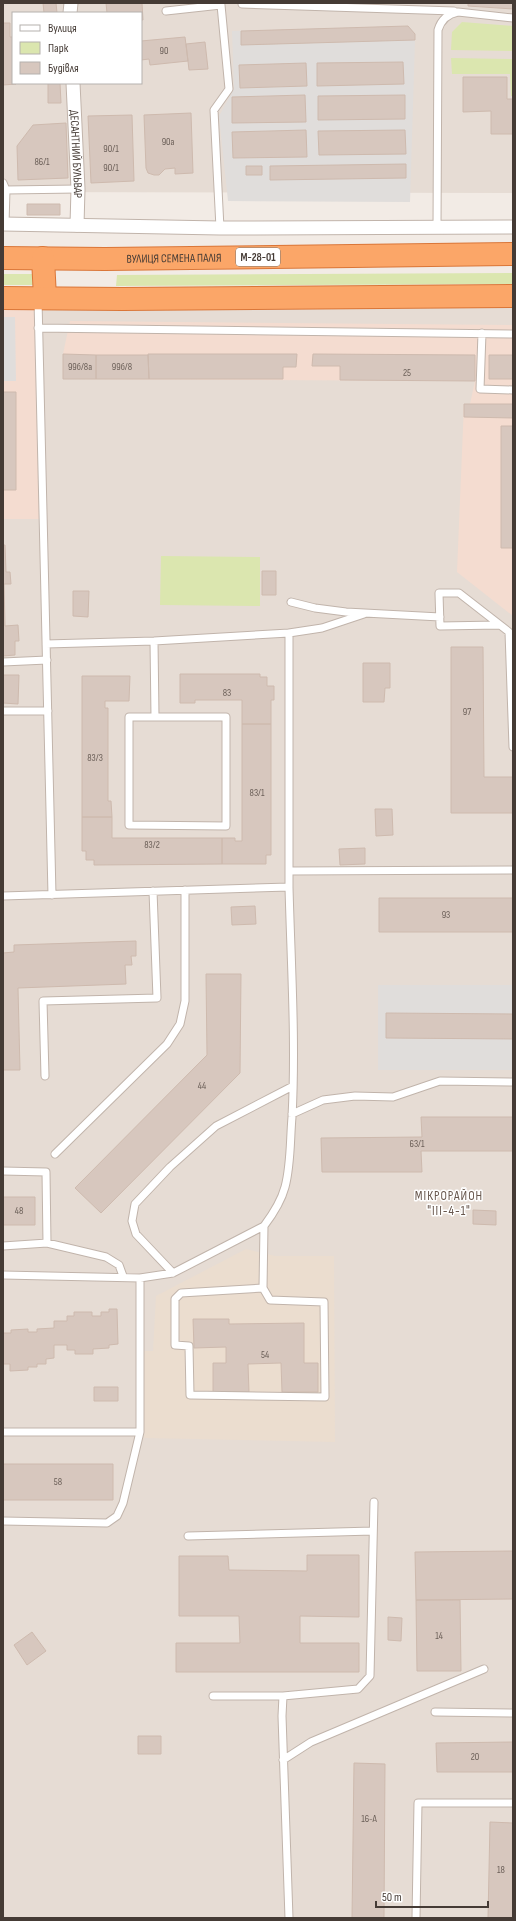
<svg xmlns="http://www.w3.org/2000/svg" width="516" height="1921" font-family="'Sofia Sans Condensed',sans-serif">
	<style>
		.residential { fill: #e6dcd4; fill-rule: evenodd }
		.commercial { fill: #f4dcd0 }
		.education { fill: #ebddcf }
		.green { fill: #dbe6af }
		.parking { fill: #e0dddb }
		.building { fill: #d7c7be; stroke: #cebaae }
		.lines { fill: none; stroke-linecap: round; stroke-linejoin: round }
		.lane-casing { stroke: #c1b4ab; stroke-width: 9 }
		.street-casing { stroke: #c1b4ab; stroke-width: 15 }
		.highway-casing { stroke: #da7638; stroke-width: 24 }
		.lane { stroke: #fff; stroke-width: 7 }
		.street { stroke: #fff; stroke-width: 13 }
		.highway { stroke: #fba668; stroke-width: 22 }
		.labels { text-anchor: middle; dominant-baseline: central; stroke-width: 3; stroke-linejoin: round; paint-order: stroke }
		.number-label { font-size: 10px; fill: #6a5e57 }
		.shield { fill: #fff; stroke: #7d7672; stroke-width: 1 }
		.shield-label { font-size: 11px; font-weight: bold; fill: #453b35 }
		.street-label { font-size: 12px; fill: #453b35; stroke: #fff }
		.neighbourhood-label { font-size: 13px; letter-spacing: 1px; fill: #67564c; stroke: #fff }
	</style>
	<rect width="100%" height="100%" fill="#f2ebe5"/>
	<!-- residential -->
	<path class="residential" d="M3 3H513V193L3 192ZM13 13H141V83H13Z
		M38 298 513 300V1918H3V519H43Z"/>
	<!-- commercial -->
	<path class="commercial" d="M3 298H38L43 519H3Z
		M70 321 513 325V616L457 572 464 404H470L475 381 63 379V354Z"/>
	<!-- education -->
	<path class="education" d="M246 1249 275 1256H334L335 1442 144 1438V1351H153L156 1296Z"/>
	<!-- green -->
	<path class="green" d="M462 22 513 26V51L451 50 452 32Z
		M451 58 513 59V96H511L510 74H452Z
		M513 273V284L116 286 117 275Z
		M3 274H32L33 285H3Z
		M161 556 260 557V606L160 605Z"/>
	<!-- parking -->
	<path class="parking" d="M408 26 415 34V40L410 202 228 201 219 116 234 89 232 31Z
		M3 317H15L16 381H3Z
		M378 985H513V1070H378Z"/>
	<!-- building -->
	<path class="building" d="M43 3H56L57 13H44Z
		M106 3H142L143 20H141V13H107Z
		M468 3H513V9L468 6Z
		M3 23H10V37H13V83L16 84 3 85Z
		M408 26 415 34V40L241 45V31Z
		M185 37 188 61 150 65 149 59 141 60V41Z
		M205 42 208 69 189 70 186 44Z
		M403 62 404 84 317 86V63Z
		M306 63 307 86 240 88 239 65Z
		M463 77H507V99H513V134H491V111L463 112Z
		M48 83H60L61 103H48Z
		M305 95 306 122 232 123V97Z
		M405 95V119L318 120V96Z
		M191 113 193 173 175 174V168L165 169 159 175H154L148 173 146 168 144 115Z
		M132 115 134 181 91 183 88 116Z
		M66 123 68 178 18 180 17 146 33 125Z
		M306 130 307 157 233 158 232 132Z
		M405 130 406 154 319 155 318 131Z
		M406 164V178L270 180V166Z
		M246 166H262V175H246Z
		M27 204H60V215H27Z
		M63 354 96 355V379H63Z
		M148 354H297L296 367H283V379H149Z
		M313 354 475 355V381L340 380V366H312Z
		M96 355H148L149 379H96Z
		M489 355H513V379H489Z
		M3 392H16V490H3Z
		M464 404H513V418L464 417Z
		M501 426H513V548H501Z
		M3 545H5L6 572H10L11 584H4L5 626 18 625 19 641H15V655L3 656Z
		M262 571H276V595H262Z
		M73 591H89L88 617 73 616Z
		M451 647H483L484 777H513V813H451Z
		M363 663H390V688H385L384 702H363Z
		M180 674H260V677H267V686H274V700H271V724H242V700H195V703H180Z
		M3 675H19L18 704 3 703Z
		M82 676H130L129 701H105V708H108V801H111L112 817H82Z
		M242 724H271V855H266V864H222V838H235V841H242Z
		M375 809H392L393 835 376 836Z
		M82 817H112V838H222V864L94 865V860H86V851H82Z
		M365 848V864L340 865 339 849Z
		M379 898H513V932H379Z
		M255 906 256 924 232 925 231 907Z
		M136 941V956H131L132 965H125L126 984 18 988 20 1070H3V953L14 952V945Z
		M206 974H241L240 1073 101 1213 75 1188 207 1055Z
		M386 1013 513 1014V1039L386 1038Z
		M421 1117H513V1151H421L422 1172H322L321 1138 422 1137Z
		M3 1197H35V1225H3Z
		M473 1210 496 1211V1225L473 1224Z
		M109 1309H117L118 1344 109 1345V1348L93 1349V1354H75V1350H67V1345H54V1358L46 1359V1364H37V1367H28V1370L10 1371V1364H3V1333H11V1330L28 1329V1332H37V1329L54 1328V1321H67V1316H74V1312H92V1316H101V1312H109Z
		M193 1319H229V1324L304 1323V1363H318V1392H282L281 1363 248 1364 249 1392H213V1363H226V1347L194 1348Z
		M94 1387H118V1401H94Z
		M3 1464H113V1500H3Z
		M513 1551V1599L416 1600 415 1552Z
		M307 1555H359V1617L300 1616V1643H359V1672H176V1643H240L239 1616H179V1556H228L229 1570 307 1571Z
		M416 1600H460L461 1671H417Z
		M388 1617 402 1618 401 1641 388 1640Z
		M32 1632 46 1651 27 1665 14 1645Z
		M138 1736H161V1754H138Z
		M513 1742V1772H437L436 1743Z
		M354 1763 385 1764 384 1918H352Z
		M490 1822 513 1823V1918H488Z"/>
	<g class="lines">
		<defs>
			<path id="lane" d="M242 4 454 11
				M166 11 221 5 229 89 214 110 220 228
				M3 183 6 190 5 224
				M6 190 78 189
				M437 226 438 30C441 20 447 14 458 12L513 18
				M38 300 52 895
				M38 328 513 334
				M482 333 480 389 513 390
				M291 602 315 608 346 612 440 617
				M499 625 440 626 439 593H459L509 632 513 747
				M289 633 322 628 364 614
				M154 641 155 717
				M46 644 154 641 289 633V871
				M3 662 47 660
				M3 711H48
				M129 717H226V826L129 825Z
				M3 896 289 887V871L513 870
				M45 1076 43 1001 157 998 153 891
				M292 1114 323 1100 355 1096 393 1097 440 1081 513 1082
				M55 1154 167 1044 180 1024 185 1001V890
				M3 1171 46 1172 47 1243
				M3 1246 47 1243 106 1257 119 1265 123 1276
				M173 1273 136 1234 132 1221 135 1204 170 1167 216 1126 293 1086
				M3 1275 140 1278 173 1273 264 1226C273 1214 281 1202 285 1187 291 1165 290 1140 292 1117 296 1041 291 964 289 887
				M263 1288 270 1300 324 1302 325 1397 190 1395 189 1346 175 1345V1299L181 1293 263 1288 264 1226
				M3 1432H140
				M3 1521 107 1523 117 1516 123 1503 140 1432V1278
				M188 1536 373 1531
				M213 1696H283
				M435 1712 513 1713
				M283 1760 311 1742 484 1669
				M289 1918 282 1716 283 1696 358 1689 370 1676 374 1502
				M416 1918 418 1803H513"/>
			<g id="street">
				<path d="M70 13 71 3"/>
				<path id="s1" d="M73 83 78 189 77 225"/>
				<path d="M3 224 220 228 513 227"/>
			</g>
			<g id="highway">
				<path id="s2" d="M3 258 105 259 513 254"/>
				<path d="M43 258 45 298"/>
				<path d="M3 298 122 299 513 296"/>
			</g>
		</defs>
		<!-- lane casing -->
		<use href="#lane" class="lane-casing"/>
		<!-- street casing -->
		<use href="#street" class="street-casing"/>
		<!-- highway casing -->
		<use href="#highway" class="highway-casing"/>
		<!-- lane -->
		<use href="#lane" class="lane"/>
		<!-- street -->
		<use href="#street" class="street"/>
		<!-- highway -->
		<use href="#highway" class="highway"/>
	</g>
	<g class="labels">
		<!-- number labels -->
		<g class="number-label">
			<text x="164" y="51">90</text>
			<text x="168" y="142">90а</text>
			<text x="111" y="149">90/1</text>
			<text x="42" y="162">86/1</text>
			<text x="111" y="168">90/1</text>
			<text x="80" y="367">99б/8а</text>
			<text x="122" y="367">99б/8</text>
			<text x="407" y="373">25</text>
			<text x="227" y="693">83</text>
			<text x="467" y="712">97</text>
			<text x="95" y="758">83/3</text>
			<text x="257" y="793">83/1</text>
			<text x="152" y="845">83/2</text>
			<text x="446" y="915">93</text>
			<text x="202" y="1086">44</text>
			<text x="417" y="1144">63/1</text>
			<text x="19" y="1211">48</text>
			<text x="265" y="1355">54</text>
			<text x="58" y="1482">58</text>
			<text x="439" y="1636">14</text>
			<text x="475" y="1757">20</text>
			<text x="369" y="1819">16-А</text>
			<text x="501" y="1870">18</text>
		</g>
		<!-- shield labels -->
		<rect class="shield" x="236" y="248" width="44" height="18" rx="3"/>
		<g class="shield-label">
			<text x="258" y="257">М-28-01</text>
		</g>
		<!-- street labels -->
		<g class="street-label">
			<text stroke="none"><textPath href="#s1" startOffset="71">ДЕСАНТНИЙ БУЛЬВАР</textPath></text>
			<text stroke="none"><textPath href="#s2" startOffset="171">ВУЛИЦЯ СЕМЕНА ПАЛІЯ</textPath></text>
		</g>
		<!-- neighbourhood labels -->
		<g class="neighbourhood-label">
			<text x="449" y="1196">МІКРОРАЙОН<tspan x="449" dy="15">"ІІІ-4-1"</tspan></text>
		</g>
	</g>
	<!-- border -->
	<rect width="516" height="1921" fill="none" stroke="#453b35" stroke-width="8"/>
	<!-- legend -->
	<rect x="12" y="12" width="130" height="72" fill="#ffffff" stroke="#b5b1ae"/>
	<rect x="20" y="25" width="20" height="6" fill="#ffffff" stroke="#b5b1ae"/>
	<text x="48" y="32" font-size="12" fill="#453b35">Вулиця</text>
	<rect x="20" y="42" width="20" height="12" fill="#dbe6af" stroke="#b5b1ae"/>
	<text x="48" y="52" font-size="12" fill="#453b35">Парк</text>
	<rect x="20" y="62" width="20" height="12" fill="#d7c7be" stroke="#b5b1ae"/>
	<text x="48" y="72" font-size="12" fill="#453b35">Будівля</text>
	<!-- scale -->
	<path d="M376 1901v6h112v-6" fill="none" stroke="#453b35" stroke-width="2"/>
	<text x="382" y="1901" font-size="12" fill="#453b35" stroke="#ffffff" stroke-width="3" paint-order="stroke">50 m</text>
</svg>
